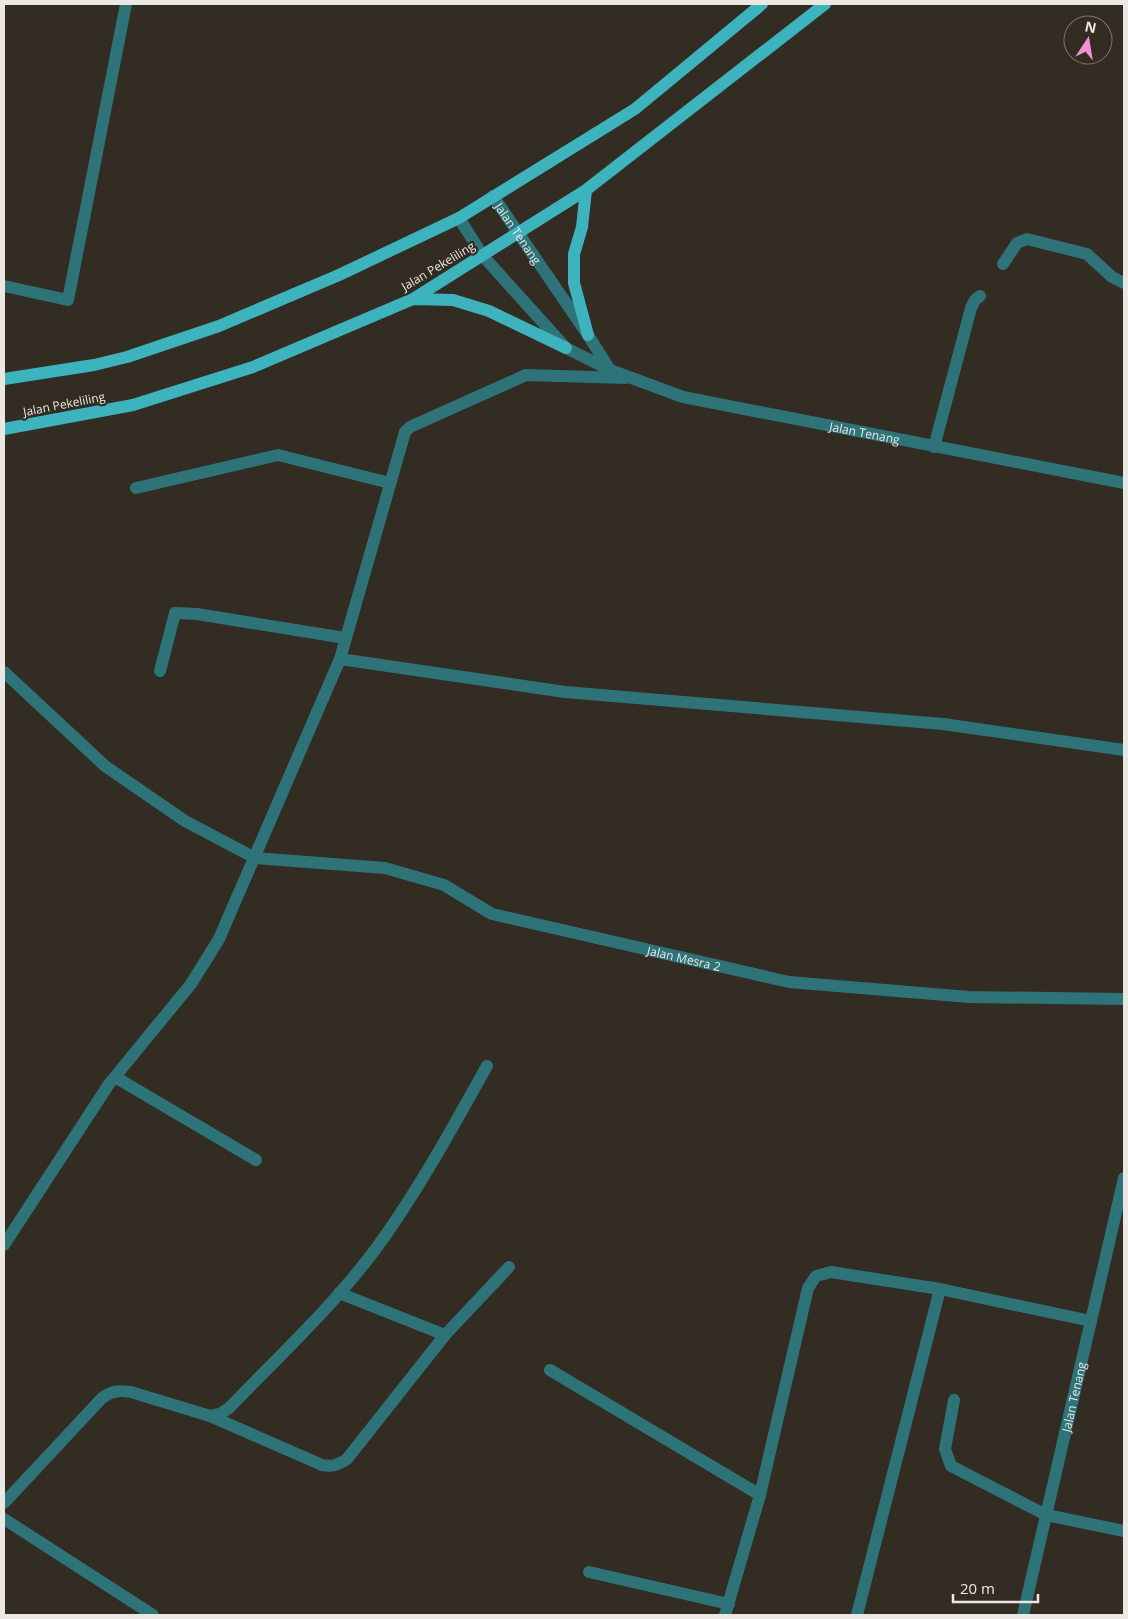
<svg xmlns="http://www.w3.org/2000/svg" width="1128" height="1619" font-family="'Open Sans',sans-serif">
	<style>
		.lines { fill: none; stroke-linecap: round; stroke-linejoin: round }
		.service { stroke: #2e7378; stroke-width: 12 }
		.minor { stroke: #2e7378; stroke-width: 12 }
		.tertiary { stroke: #2e7378; stroke-width: 12 }
		.primary { stroke: #3db3bd; stroke-width: 12 }
		.labels { text-anchor: middle; dominant-baseline: central; stroke-width: 4.5; stroke-linejoin: round; paint-order: stroke }
		.street-label { font-size: 12px; fill: #ebe7e2; stroke: #322c23 }
	</style>
	<rect width="100%" height="100%" fill="#322c23"/>
	<g class="lines">
		<!-- service -->
		<path class="service" d="M136 488 278 455 390 483
			M115 1077 256 1160
			M954 1400 945 1449 951 1466 1046 1515 1124 1531
			M857 1615 940 1289"/>
		<!-- minor -->
		<g class="minor">
			<path d="M1003 264 1017 243 1027 239 1087 254 1112 277 1124 283"/>
			<path d="M4 286 68 300 126 4"/>
			<path d="M934 447 971 308 975 300 980 296"/>
			<path d="M340 659 565 692 943 724 1124 750"/>
			<path d="M160 671 175 613 197 614 345 638"/>
			<path id="s1" d="M4 672 105 766 185 821 255 858 385 868 444 885 492 914 789 982 969 997 1124 999"/>
			<path d="M4 1245 109 1084 191 984 219 939 340 659 405 432 410 427 526 375 626 378"/>
			<path d="M339 1293 445 1335 509 1267"/>
			<path d="M550 1370 760 1495"/>
			<path d="M210 1416 322 1465C333 1467 338 1465 347 1459L445 1335"/>
			<path d="M4 1503 102 1398C112 1391 119 1390 131 1392L210 1416 220 1414 229 1408C282 1353 341 1299 385 1236 423 1182 455 1123 487 1066"/>
			<path d="M4 1519 153 1615"/>
			<path d="M589 1572 729 1604"/>
			<path d="M725 1615 760 1495 808 1288 816 1276 831 1272 940 1289 1091 1321"/>
		</g>
		<!-- tertiary -->
		<g class="tertiary">
			<path id="s2" d="M493 196 588 335 610 370"/>
			<path id="s3" d="M459 218 483 256 566 348 610 370 683 397 1124 483"/>
			<path id="s4" d="M1023 1615 1124 1178"/>
		</g>
		<!-- primary -->
		<path class="primary" d="M586 190 582 227 574 254V283L588 335
			M413 299 453 300 489 311 566 348
			M4 379 94 365 127 357 219 326 339 275 459 218 635 109 762 4
			M4 429 133 405 253 367 413 299 586 190 825 4"/>
	</g>
	<g class="labels">
		<!-- street labels -->
		<g class="street-label">
			<text stroke="none"><textPath href="#s2" startOffset="45">Jalan Tenang</textPath></text>
			<text transform="translate(438 266) rotate(-31)">Jalan Pekeliling</text>
			<text transform="translate(64 404) rotate(-11)">Jalan Pekeliling</text>
			<text stroke="none"><textPath href="#s3" startOffset="481">Jalan Tenang</textPath></text>
			<text stroke="none"><textPath href="#s1" startOffset="759">Jalan Mesra 2</textPath></text>
			<text stroke="none"><textPath href="#s4" startOffset="224">Jalan Tenang</textPath></text>
		</g>
	</g>
	<!-- border -->
	<rect width="1128" height="1619" fill="none" stroke="#ebe7e2" stroke-width="10"/>
	<!-- north arrow -->
	<g transform="translate(1088 40) rotate(12)"><circle r="24" fill="#322c23" stroke="#7c776f"/>
	<path d="M0-4L9 19L0 12L-9 19Z" fill="#f591d2"/>
	<text y="-8" font-size="14" font-weight="bold" text-anchor="middle" fill="#ebe7e2">N</text>
	</g>
	<!-- scale -->
	<path d="M953 1594v8h85v-8" fill="none" stroke="#ebe7e2" stroke-width="2.5"/>
	<text x="960" y="1594" font-size="15" fill="#ebe7e2" stroke="#322c23" stroke-width="4" paint-order="stroke">20 m</text>
</svg>
